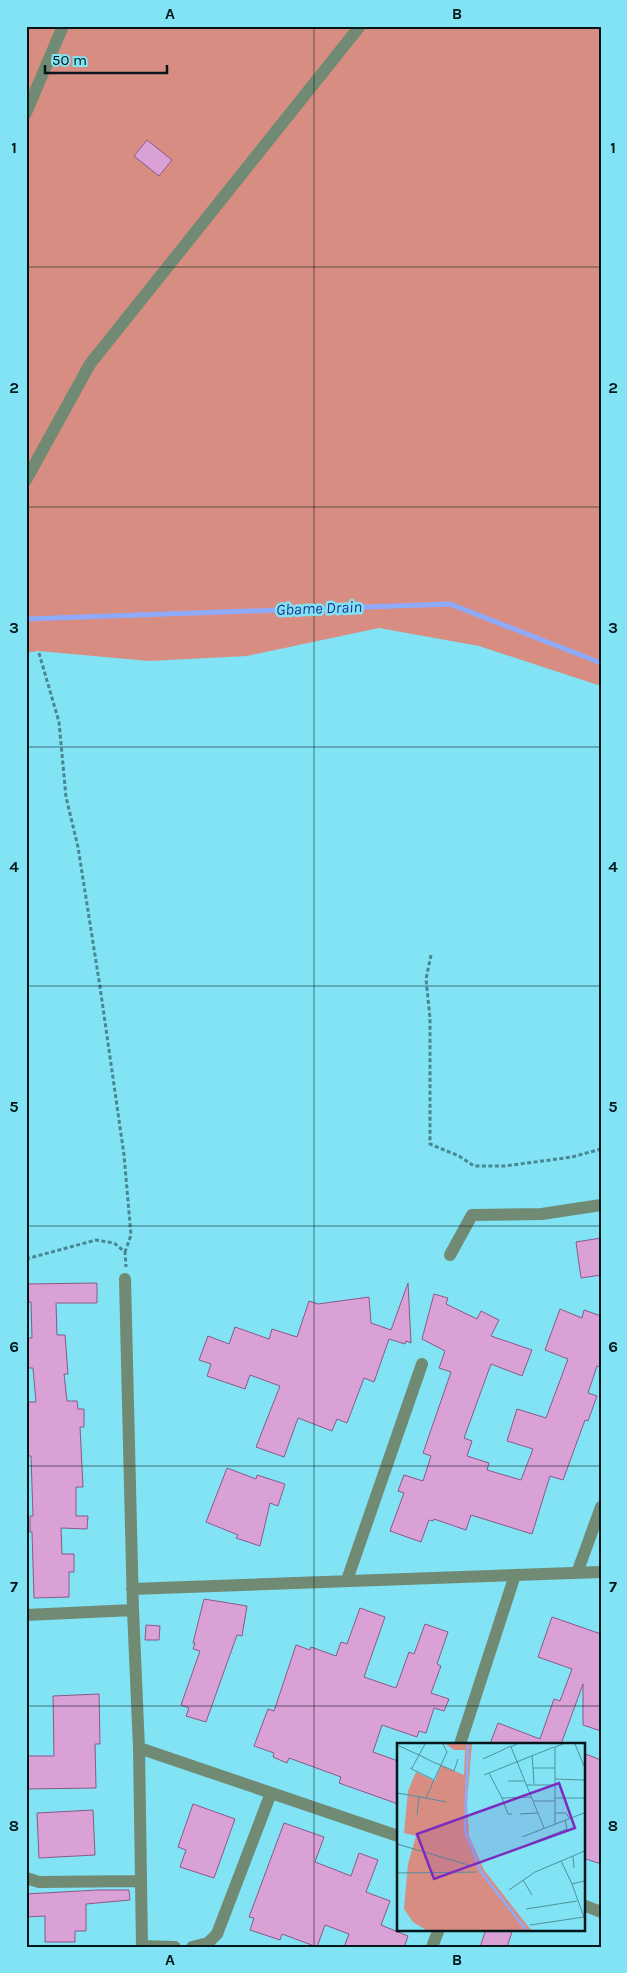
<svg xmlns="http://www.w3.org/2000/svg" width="627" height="1973" font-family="Karla,sans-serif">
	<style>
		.green { fill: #d88d82 }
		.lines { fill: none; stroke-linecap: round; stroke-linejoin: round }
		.stream { stroke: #8eaafd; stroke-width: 5 }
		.building { fill: #d9a1d5; stroke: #8b5989 }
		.path { stroke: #488791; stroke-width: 3; stroke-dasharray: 4 2.5; stroke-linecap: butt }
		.minor { stroke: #718a74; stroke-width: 12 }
		.grid { fill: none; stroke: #03171a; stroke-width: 1; stroke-opacity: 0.55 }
		.labels { text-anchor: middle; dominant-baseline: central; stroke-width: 5; stroke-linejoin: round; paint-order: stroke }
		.water-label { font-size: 16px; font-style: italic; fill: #213491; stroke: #81e3f3 }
		.inset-river { fill: none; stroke: #8eaafd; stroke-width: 2.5 }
		.inset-road { fill: none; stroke: #4f919c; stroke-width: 1 }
		.view { fill: #7b2cbf; fill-opacity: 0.15; stroke: #7b2cbf; stroke-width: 2.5 }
		.inset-edge { fill: none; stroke: #03171a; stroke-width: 2.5 }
		.neatline { fill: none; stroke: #03171a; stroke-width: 2 }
		.grid-label { font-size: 16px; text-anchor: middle; font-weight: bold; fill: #03171a }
	</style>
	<rect width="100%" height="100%" fill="#81e3f3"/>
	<!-- green -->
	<path class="green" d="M26 26H601V686L479 646 379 628 247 656 149 661 38 651 26 653Z"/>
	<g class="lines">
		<!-- stream -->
		<path class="stream" d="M26 619 450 604 601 663"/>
	</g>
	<!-- building -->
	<path class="building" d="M147 140 172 160 159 176 134 156Z
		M601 1238V1275L581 1278 576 1242Z
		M97 1283V1303H56L57 1335H65L68 1374H64L67 1401H77L78 1409H84V1427H80L83 1487H76V1516H88L87 1529 61 1528 62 1554H74V1572H69V1597L34 1598 32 1532H30V1516H33L31 1456H27L26 1402H36L33 1368H28L26 1347V1338H32L31 1302H26V1284Z
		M408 1283 411 1343 406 1341 405 1344 389 1339 374 1382 364 1378 347 1423 337 1419 332 1431 298 1418 284 1457 256 1447 280 1386 250 1375 245 1389 207 1376 211 1364 199 1360 208 1336 229 1344 235 1327 269 1339 272 1329 297 1337 309 1301 318 1304 369 1297 371 1323 391 1330Z
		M434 1294 448 1298 446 1304 477 1319 481 1311 499 1320 491 1336 532 1350 522 1376 491 1364 464 1438 472 1441 467 1456 489 1463 487 1470 521 1480 533 1449 507 1441 517 1409 546 1418 568 1359 545 1350 560 1309 582 1318 584 1310 601 1316V1367L597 1366 588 1393 597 1396 588 1421 585 1420 563 1480 550 1476 532 1534 471 1515 466 1530 434 1519 433 1521 429 1520 421 1542 390 1531 404 1493 398 1491 404 1475 423 1481 431 1456 423 1453 451 1372 439 1368 445 1351 422 1339Z
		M227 1468 256 1479 257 1475 285 1484 278 1506 270 1503 260 1546 236 1538 238 1535 206 1522Z
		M204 1599 247 1606 242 1636 237 1635 206 1722 186 1716 189 1708 181 1705 200 1651 193 1649 195 1643H193Z
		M360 1608 385 1617 364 1677 396 1688 409 1652 414 1654 425 1624 448 1632 437 1664 441 1666 431 1693 449 1699 444 1711 434 1708 426 1733 419 1731 417 1737 382 1725 373 1752 398 1761V1804L339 1783 341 1777 289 1758 287 1763 273 1757 274 1753 254 1746 268 1709 274 1711 296 1645 310 1650 311 1647 336 1656 341 1642 347 1644Z
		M552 1617 601 1634V1731L583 1725V1684L561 1744H490L498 1723 540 1739 554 1699 560 1701 572 1669 538 1657Z
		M146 1625 160 1626 159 1640H145Z
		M99 1694 100 1744H95L96 1788 26 1789V1756H54L53 1696Z
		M583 1753 601 1760V1864L583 1858Z
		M193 1804 235 1819 214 1878 180 1867 186 1850 178 1847Z
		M93 1810 95 1855 39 1858 37 1813Z
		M284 1823 324 1837 315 1862 351 1876 359 1853 378 1860 366 1892 390 1901 381 1925 408 1936 404 1947H344L349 1934 325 1925 317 1947 282 1934 280 1940 250 1930 254 1918 249 1917Z
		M98 1890H129L130 1900 86 1904V1931H75V1942H45V1916L26 1917V1894Z
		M486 1929H513L507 1947H480Z"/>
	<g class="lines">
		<!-- path -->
		<path class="path" d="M39 653 59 722 66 797 78 847 100 987 124 1155 131 1235 125 1252
			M431 955 426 979 430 1018V1144L459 1156 474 1166H505L572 1157 601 1149
			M26 1259 96 1240 114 1243 125 1252 126 1267"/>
		<!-- minor -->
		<path class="minor" d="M26 113 63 26
			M26 480 90 364 360 26
			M450 1255 472 1215 542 1214 601 1205
			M125 1279 133 1610 139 1748 142 1947
			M577 1573 601 1507
			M347 1580 422 1364
			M132 1589 601 1572
			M26 1615 133 1610
			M460 1744 515 1575
			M139 1748 398 1836
			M26 1878 39 1882 140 1881
			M583 1905 601 1912
			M142 1946 175 1947
			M192 1947 208 1943 217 1934 271 1793
			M432 1947 439 1929"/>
	</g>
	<!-- grid -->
	<path class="grid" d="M314 26V1947M26 267H601M26 507H601M26 747H601M26 986H601M26 1226H601M26 1466H601M26 1706H601"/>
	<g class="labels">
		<!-- water labels -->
		<g class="water-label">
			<text transform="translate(319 608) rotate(-2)">Gbame Drain</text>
		</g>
	</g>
	<!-- overview -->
	<g transform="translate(397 1743)">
		<rect width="188" height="188" fill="#81e3f3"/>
		<path d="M49 1H75L70 59 72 93 87 127 134 187H29L16 179 7 166 11 121 19 93 7 90 11 48 19 29 38 38 44 22 67 32 68 7H57Z" fill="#d88d82"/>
		<path class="inset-river" d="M71 1 68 88 84 129 129 187"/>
		<path class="inset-road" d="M28 1 22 12 36 19 57 28 61 16M120 1 114 4 147 85M178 1 187 23M0 2 22 12 15 25M135 12 136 25H158M86 16 114 3M13 25 37 37 50 9 46 1M136 25 137 41M92 30 105 55 134 54M87 32 157 4M158 36 187 37M111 38H127M129 42H158M0 50 29 55 37 37M29 55 49 59M105 55 111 71H115M158 55H187M137 58H158M158 70H169L172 75M123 71 141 70M20 72 22 53M158 81V4L166 1M125 94 187 70M0 101 75 123M132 101 170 86 168 77M164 118 175 141M177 125 176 113 187 108M0 130 80 129M126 137 135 152M187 138 175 141 187 174M112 147 138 129 176 113M129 166 180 158M133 182 187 174"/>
		<path class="view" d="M162 40 178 85 37 136 20 91Z"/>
		<rect width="188" height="188" class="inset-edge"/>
	</g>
	<!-- border -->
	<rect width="627" height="1973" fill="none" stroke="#81e3f3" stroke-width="55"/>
	<!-- scale -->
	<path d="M45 65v8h122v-8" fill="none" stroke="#03171a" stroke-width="2.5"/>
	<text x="52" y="65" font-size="15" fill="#03171a" stroke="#81e3f3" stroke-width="4" paint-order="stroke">50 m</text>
	<rect x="28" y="28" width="572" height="1918" class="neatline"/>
	<g class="grid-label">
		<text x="170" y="19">A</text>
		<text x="457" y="19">B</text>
		<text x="14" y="153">1</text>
		<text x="613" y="153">1</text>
		<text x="14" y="393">2</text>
		<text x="613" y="393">2</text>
		<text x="14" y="633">3</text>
		<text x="613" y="633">3</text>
		<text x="14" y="872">4</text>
		<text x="613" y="872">4</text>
		<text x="14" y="1112">5</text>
		<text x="613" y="1112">5</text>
		<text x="14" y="1352">6</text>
		<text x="613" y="1352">6</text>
		<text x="14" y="1592">7</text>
		<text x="613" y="1592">7</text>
		<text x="14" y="1831">8</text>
		<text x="613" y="1831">8</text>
		<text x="170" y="1965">A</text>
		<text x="457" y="1965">B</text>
	</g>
</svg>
